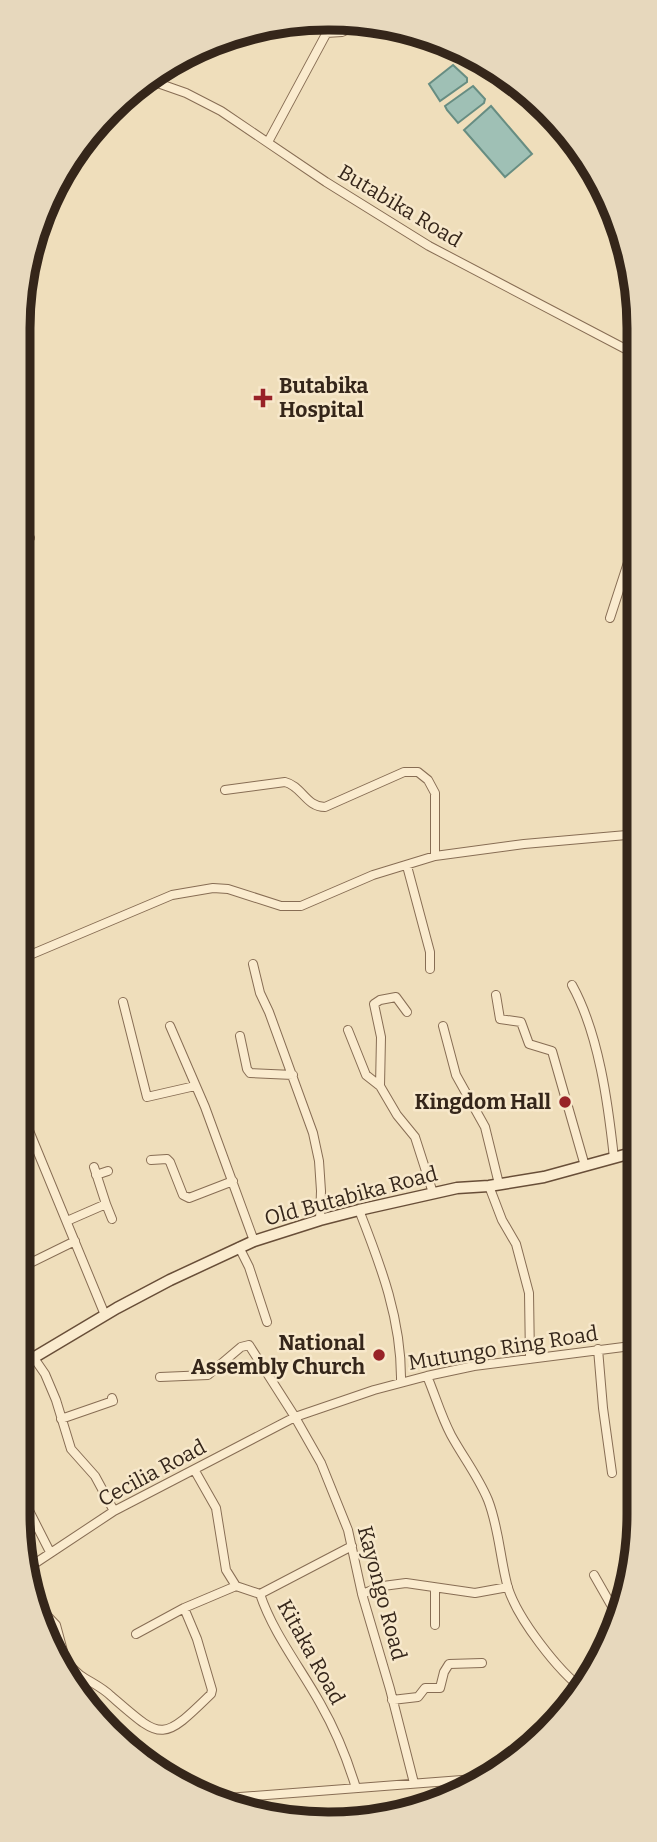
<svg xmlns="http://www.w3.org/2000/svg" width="657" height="1842" font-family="Bitter,serif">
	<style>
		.water { fill: #9fc0b5; stroke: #678d82; stroke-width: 2 }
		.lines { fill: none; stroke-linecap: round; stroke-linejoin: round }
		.street-casing { stroke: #876d54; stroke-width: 10 }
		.secondary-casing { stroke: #684e38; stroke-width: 13 }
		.street { stroke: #faebce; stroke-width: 8 }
		.secondary { stroke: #faebce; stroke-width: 10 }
		.poi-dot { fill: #982227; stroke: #f7e8cb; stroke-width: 2.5 }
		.labels { text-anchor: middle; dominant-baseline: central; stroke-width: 5; stroke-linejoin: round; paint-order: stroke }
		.street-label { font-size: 21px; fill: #35261a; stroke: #f7e8cb }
		.poi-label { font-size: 21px; font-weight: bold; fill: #35261a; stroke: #f7e8cb; text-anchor: end }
		.rim { fill: none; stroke: #35261a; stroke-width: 9 }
	</style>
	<rect width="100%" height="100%" fill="#efdebb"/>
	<!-- water -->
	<path class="water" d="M453 65 467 78V82L440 101 429 84Z
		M473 86 485 99 484 103 458 123 447 110 445 106Z
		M491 106 532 154 505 177 464 130Z"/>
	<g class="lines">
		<defs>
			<path id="street" d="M326 33 342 32 359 25
				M149 80 186 93 221 111 326 182 429 246 637 355
				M160 83 171 61
				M268 142 332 23
				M18 544 30 538
				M610 618 637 535
				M225 790 285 782C302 786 306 807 325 807L404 772H418L428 780 435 793V856
				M407 866 430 952V969
				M18 960 172 895 213 888 228 889 281 906H301L373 875 435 856 524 844 638 834
				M253 964 260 993 269 1012 313 1133 319 1161 321 1191 320 1220
				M572 985C599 1034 608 1103 614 1158
				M496 995 500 1019 521 1022 529 1044 552 1051 585 1166
				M123 1002 147 1097 195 1086
				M407 1012 396 997 380 1000 374 1004 381 1037 380 1086 397 1115 415 1137 433 1193
				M170 1026 205 1107 254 1241
				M443 1026 456 1075 485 1127 499 1184
				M348 1030 366 1075 380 1086
				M240 1036 247 1069 250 1073 293 1075
				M18 1104 105 1315
				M151 1160 167 1159 170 1162 183 1195 189 1198 233 1181
				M96 1175 108 1171
				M489 1186 502 1220 516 1244 529 1293 530 1359
				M106 1204 112 1219
				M359 1210C381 1266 402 1321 401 1382
				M67 1221 106 1204 94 1167
				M239 1247 249 1267 267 1322
				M18 1269 75 1241
				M598 1349 603 1408 612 1473
				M34 1358 45 1374 56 1400 71 1449 95 1476 114 1511
				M427 1376C435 1395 441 1416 451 1435 463 1457 478 1476 488 1500 499 1528 500 1559 508 1588 518 1619 558 1671 584 1690
				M160 1377 208 1375 241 1347 249 1345 295 1417
				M61 1419 113 1401 112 1398
				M296 1419 321 1463 348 1530 362 1594 390 1689 414 1783
				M195 1471 216 1508 226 1570 236 1586 260 1594C273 1633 300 1667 320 1703 336 1731 347 1758 356 1788
				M18 1489 50 1552
				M28 1568 114 1511 295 1417 374 1390 427 1376 474 1366 639 1345
				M594 1575 618 1617
				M260 1594 352 1546
				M362 1594 383 1586 406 1583 475 1593 508 1587
				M36 1604 56 1625 63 1651 58 1659
				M435 1625V1589
				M136 1634 184 1608
				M60 1656C66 1662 73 1669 80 1675 90 1682 102 1687 111 1696 162 1740 161 1743 211 1694L212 1690 197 1639 184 1608 236 1586
				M392 1700 418 1697 425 1688H440L444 1672 449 1664 482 1663
				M214 1799 488 1778"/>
			<path id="secondary" d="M18 1367 117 1308 170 1280 254 1241 320 1220 359 1210 457 1188 489 1186 544 1177 639 1151"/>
		</defs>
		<!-- street casing -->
		<use href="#street" class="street-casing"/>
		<!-- secondary casing -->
		<use href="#secondary" class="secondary-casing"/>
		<!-- street -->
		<use href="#street" class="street"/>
		<!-- secondary -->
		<use href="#secondary" class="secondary"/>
	</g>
	<!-- markers -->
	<g class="poi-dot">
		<path d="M259.5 387.5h7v7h7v7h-7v7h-7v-7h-7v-7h7z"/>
		<circle cx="565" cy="1102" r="7"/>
		<circle cx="379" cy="1355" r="7"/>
	</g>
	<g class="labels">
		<!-- street labels -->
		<g class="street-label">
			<text transform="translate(400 206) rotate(31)">Butabika Road</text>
			<text transform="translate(351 1196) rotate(-15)">Old Butabika Road</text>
			<text transform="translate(503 1348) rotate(-9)">Mutungo Ring Road</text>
			<text transform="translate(152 1473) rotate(-28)">Cecilia Road</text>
			<text transform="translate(382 1593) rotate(75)">Kayongo Road</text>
			<text transform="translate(311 1652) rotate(61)">Kitaka Road</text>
		</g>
		<!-- poi labels -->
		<g class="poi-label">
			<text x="279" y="386" text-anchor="start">Butabika<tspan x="279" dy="24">Hospital</tspan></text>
			<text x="551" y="1102">Kingdom Hall</text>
			<text x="365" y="1343">National<tspan x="365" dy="24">Assembly Church</tspan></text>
		</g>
	</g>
	<!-- crop -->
	<path d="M0 0H657V1842H0ZM328 30H329A298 298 0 0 1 627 328V1514A298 298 0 0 1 329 1812H328A298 298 0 0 1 30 1514V328A298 298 0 0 1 328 30Z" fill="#e7d8bd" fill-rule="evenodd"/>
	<path class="rim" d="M328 30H329A298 298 0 0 1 627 328V1514A298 298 0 0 1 329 1812H328A298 298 0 0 1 30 1514V328A298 298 0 0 1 328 30Z"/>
</svg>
